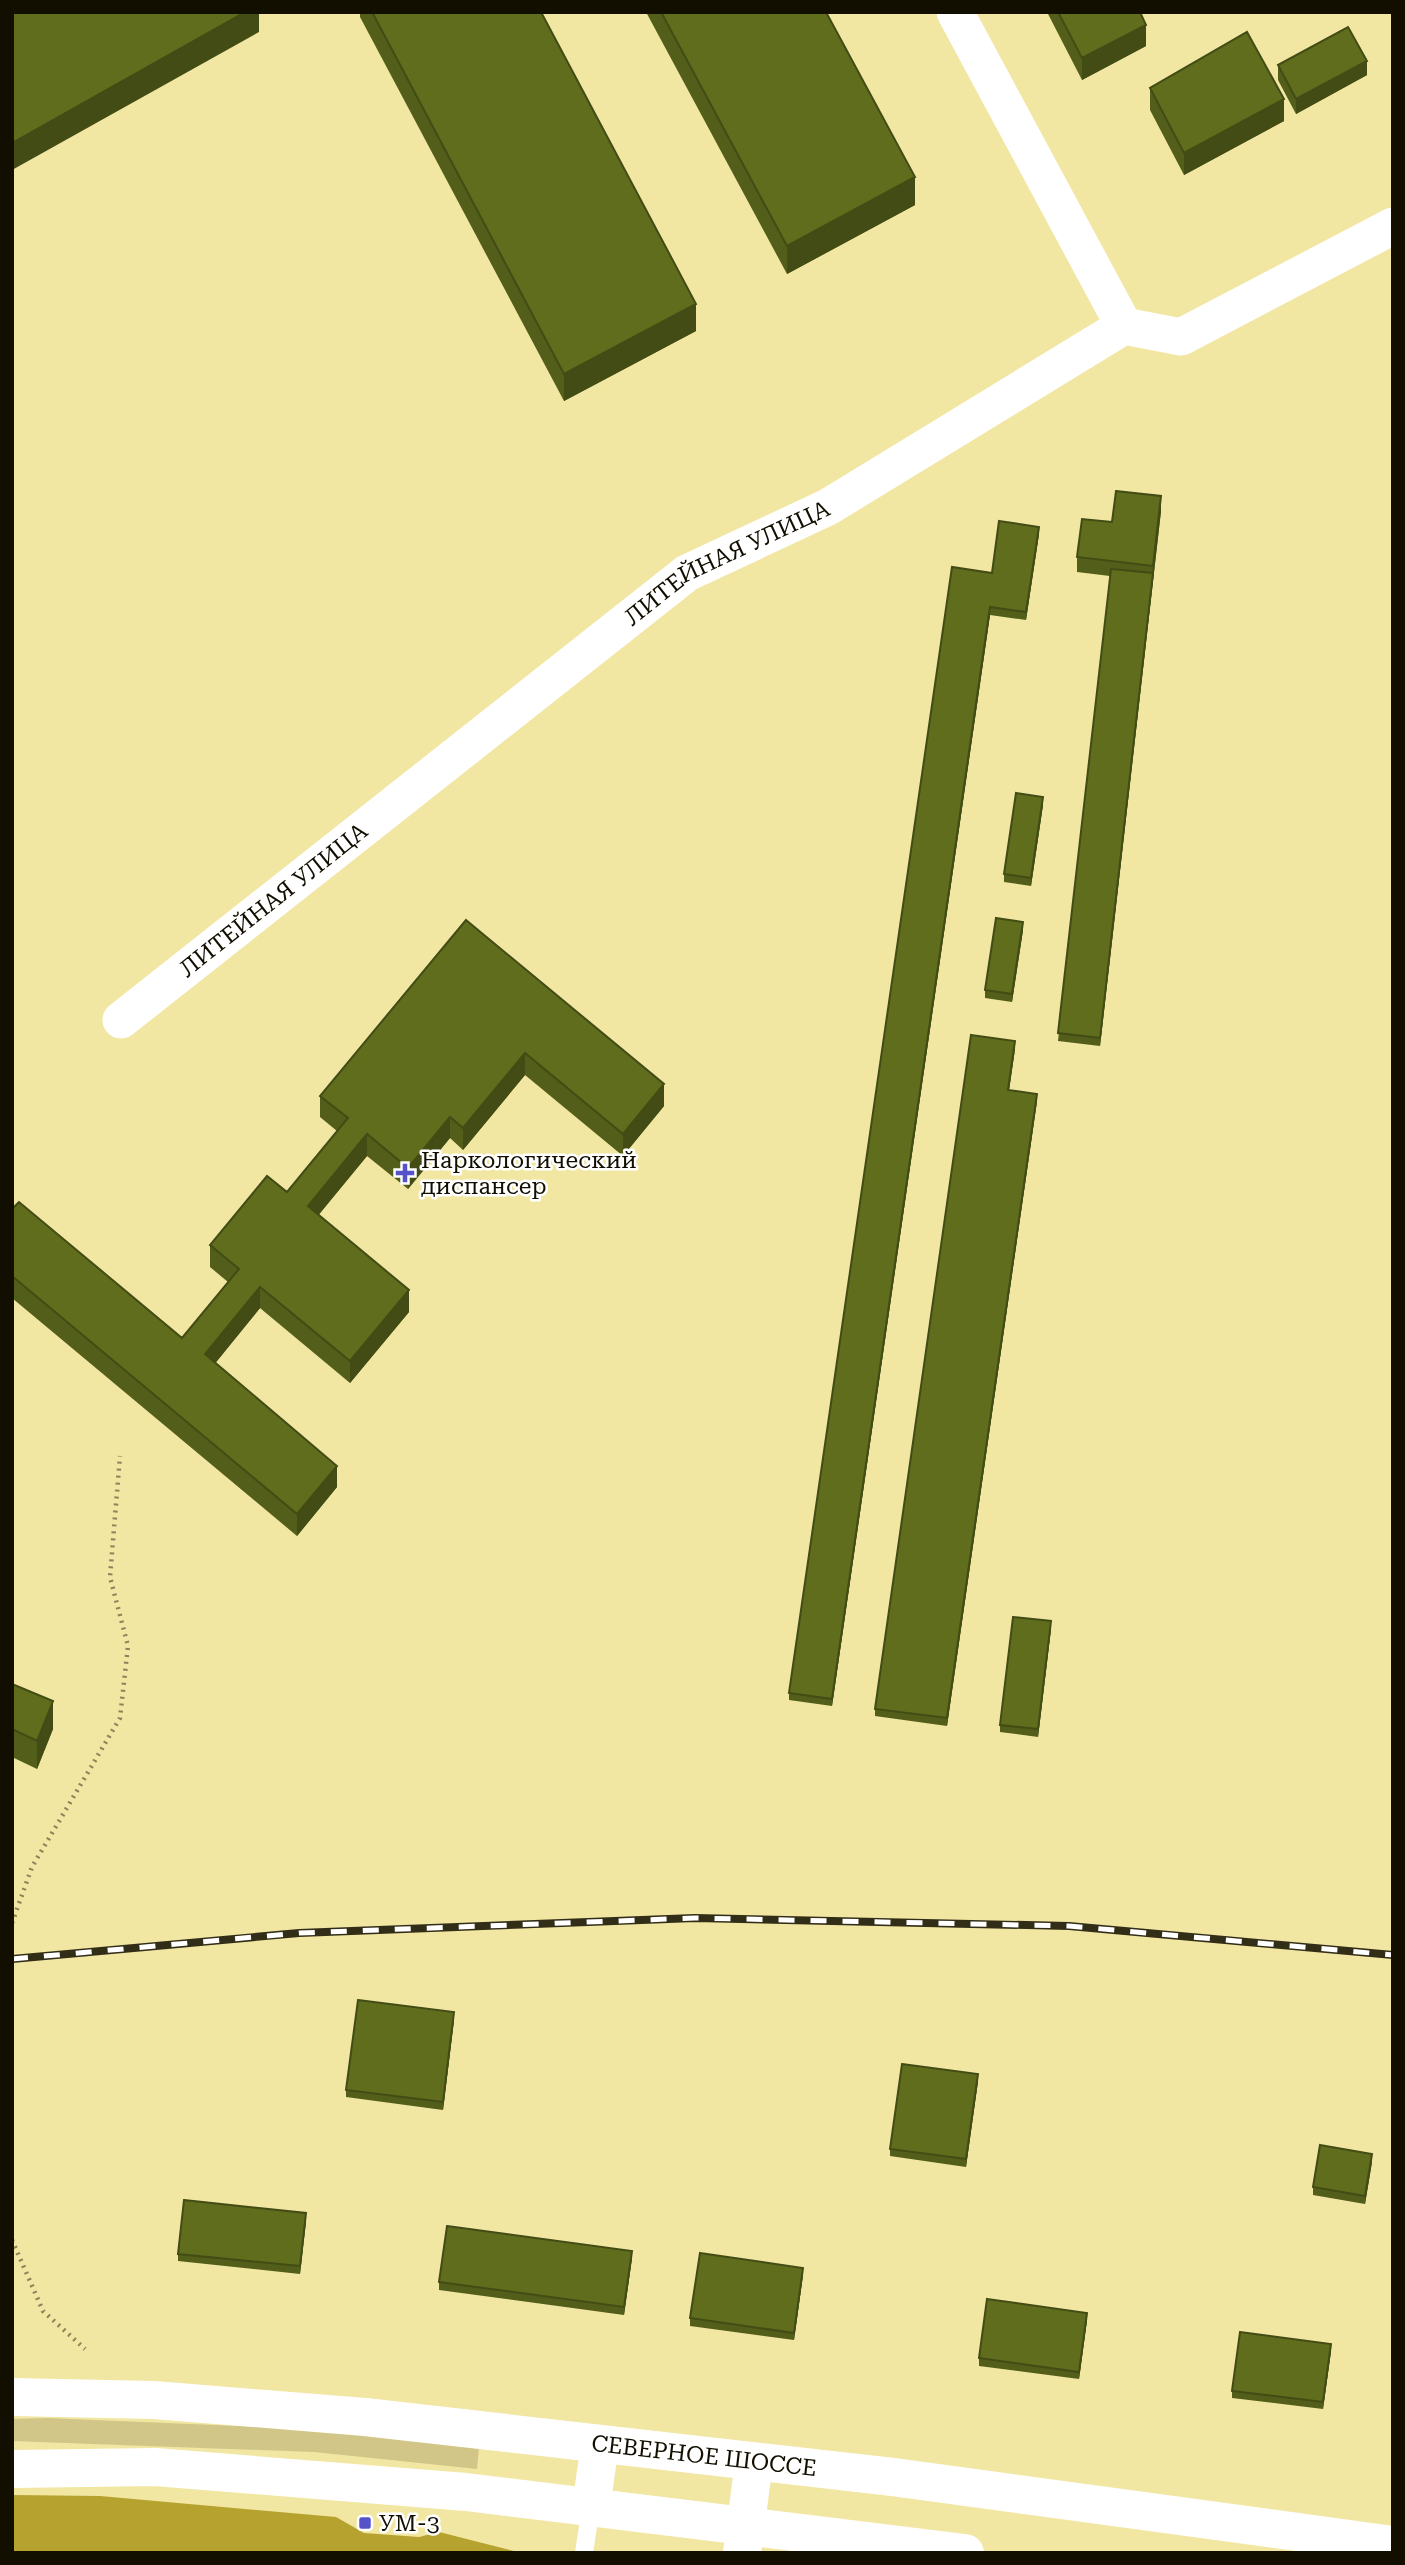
<svg xmlns="http://www.w3.org/2000/svg" width="1405" height="2565" font-family="'Roboto Serif',serif">
	<style>
		.green { fill: #d1c688 }
		.forest { fill: #b5a22f }
		.lines { fill: none; stroke-linecap: round; stroke-linejoin: round }
		.path { stroke: #8c8459; stroke-width: 4.5; stroke-dasharray: 2 5; stroke-linecap: butt }
		.lane { stroke: #fff; stroke-width: 18 }
		.street { stroke: #fff; stroke-width: 37 }
		.secondary { stroke: #fff; stroke-width: 38 }
		.rail-casing { stroke: #322d17; stroke-width: 8 }
		.rail { stroke: #fff; stroke-width: 5; stroke-dasharray: 16; stroke-linecap: butt }
		.wall { fill: #525e19 }
		.shaded-wall { fill: #424c14 }
		.building { fill: #5f6d1d; stroke: #424c14; stroke-width: 2 }
		.poi-dot { fill: #5653ca; stroke: #fff; stroke-width: 2.5 }
		.labels { text-anchor: middle; dominant-baseline: central; stroke-width: 5; stroke-linejoin: round; paint-order: stroke }
		.street-label { font-size: 23px; fill: #120e00; stroke: #fff }
		.poi-label { font-size: 23px; fill: #120e00; stroke: #fff; text-anchor: start }
	</style>
	<rect width="100%" height="100%" fill="#f2e6a3"/>
	<!-- green -->
	<path class="green" d="M47 2418 308 2429 479 2448 477 2469 314 2452 12 2441V2419Z"/>
	<!-- forest -->
	<path class="forest" d="M12 2495 100 2496 336 2517 364 2533 419 2537 439 2532 522 2553H12Z"/>
	<g class="lines">
		<!-- path -->
		<path class="path" d="M12 1923 32 1867 120 1718 128 1646 110 1577 120 1456
			M12 2240 43 2311 85 2349"/>
		<!-- lane -->
		<path class="lane" d="M584 2553 591 2507"/>
		<!-- street -->
		<g class="street">
			<path d="M955 12 1124 326"/>
			<path id="s1" d="M121 1020 687 573 828 507 1124 326 1181 337 1393 226"/>
		</g>
		<!-- secondary -->
		<g class="secondary">
			<path id="s2" d="M12 2397 154 2400 365 2417 893 2477 1393 2545"/>
			<path d="M12 2469 155 2467 466 2492 965 2553"/>
			<path d="M591 2507 600 2444"/>
			<path d="M742 2553 754 2462"/>
		</g>
		<defs>
			<path id="rail" d="M12 1959 299 1933 695 1918 1069 1926 1393 1955"/>
		</defs>
		<!-- rail casing -->
		<use href="#rail" class="rail-casing"/>
		<!-- rail -->
		<use href="#rail" class="rail"/>
	</g>
	<!-- wall -->
	<path class="wall" d="M360 12H541L696 331 564 401 360 17Z
		M646 12H826L915 205 787 274Z
		M1047 12H1140L1146 46 1082 80Z
		M1278 65 1367 75 1296 114 1278 80Z
		M1150 88 1284 121 1184 175 1150 110Z
		M1161 511 1100 1046 1058 1041 1110 576 1077 572V557L1112 522Z
		M1039 534 1026 620 990 615 832 1706 789 1700V1693L992 573Z
		M1043 805 1031 886 1004 882V874Z
		M466 920 664 1106 623 1156 525 1075 463 1150 450 1138 408 1189 367 1156 318 1215 409 1312 350 1383 260 1308 215 1363 337 1487 297 1536 12 1298V1209L182 1338 228 1282 210 1267V1245L287 1192 337 1131 320 1117V1096Z
		M1023 930 1012 1002 985 998V990Z
		M1015 1049 1009 1090 1037 1101 947 1726 875 1716V1709Z
		M1051 1629 1038 1737 1000 1732V1725Z
		M12 1684 53 1729 37 1769 12 1757Z
		M454 2020 443 2110 346 2097V2090Z
		M978 2081 966 2167 890 2156V2149Z
		M1372 2162 1365 2204 1313 2195V2187Z
		M306 2221 300 2274 178 2261V2254Z
		M632 2258 624 2315 439 2290V2282Z
		M803 2275 794 2340 690 2326V2318Z
		M1087 2320 1079 2379 979 2366V2358Z
		M1331 2351 1323 2409 1232 2398V2391Z"/>
	<!-- shaded-wall -->
	<path class="shaded-wall" d="M245 12H259V32L12 170V143Z
		M1146 25V46L1082 80V58Z
		M1367 61V75L1296 114V99Z
		M1284 99V121L1184 175V153Z
		M915 177V205L787 274V246Z
		M696 304V331L564 401V374Z
		M1161 496V511L1100 1046V1038Z
		M1039 527V534L1026 620V612Z
		M990 607V615L832 1706V1699Z
		M1043 797V805L1031 886V878Z
		M1023 922V930L1012 1002V994Z
		M1015 1041V1049L1008 1097V1090Z
		M525 1053V1075L463 1150V1128Z
		M664 1084V1106L623 1156V1134Z
		M1037 1094V1101L947 1726V1718Z
		M450 1117V1138L408 1189V1168Z
		M367 1134V1156L308 1228V1206Z
		M260 1287V1308L205 1376V1354Z
		M409 1290V1312L350 1383V1361Z
		M337 1466V1487L297 1536V1514Z
		M1051 1621V1629L1038 1737V1729Z
		M53 1701V1729L37 1769V1741Z
		M454 2012V2020L443 2110V2102Z
		M978 2074V2081L966 2167V2159Z
		M1372 2154V2162L1365 2204V2196Z
		M306 2213V2221L300 2274V2266Z
		M632 2251V2258L624 2315V2307Z
		M803 2268V2275L794 2340V2333Z
		M1087 2313V2320L1079 2379V2372Z
		M1331 2344V2351L1323 2409V2402Z"/>
	<!-- building -->
	<path class="building" d="M12 12H245L12 143Z
		M372 12H541L696 304 564 374Z
		M661 12H826L915 177 787 246Z
		M1058 12H1140L1146 25 1082 58Z
		M1348 27 1367 61 1296 99 1278 65Z
		M1247 32 1284 99 1184 153 1150 88Z
		M1116 491 1161 496 1153 566 1077 557 1082 519 1112 522Z
		M999 521 1039 527 1026 612 990 607 832 1699 789 1693 952 567 992 573Z
		M1111 569 1153 573 1100 1038 1058 1033Z
		M1016 793 1043 797 1031 878 1004 874Z
		M996 918 1023 922 1012 994 985 990Z
		M466 920 664 1084 623 1134 525 1053 463 1128 450 1117 408 1168 367 1134 308 1206 409 1290 350 1361 260 1287 205 1354 337 1466 297 1514 12 1276V1209L19 1202 182 1338 239 1269 210 1245 267 1176 287 1192 348 1118 320 1096Z
		M971 1035 1015 1041 1008 1090 1037 1094 947 1718 875 1709Z
		M1013 1617 1051 1621 1038 1729 1000 1725Z
		M12 1684 53 1701 37 1741 12 1729Z
		M358 2000 454 2012 443 2102 346 2090Z
		M902 2064 978 2074 966 2159 890 2149Z
		M1320 2145 1372 2154 1365 2196 1313 2187Z
		M184 2200 306 2213 300 2266 178 2254Z
		M447 2226 632 2251 624 2307 439 2282Z
		M700 2253 803 2268 794 2333 690 2318Z
		M987 2299 1087 2313 1079 2372 979 2358Z
		M1240 2332 1331 2344 1323 2402 1232 2391Z"/>
	<!-- markers -->
	<g class="poi-dot">
		<path d="M401.5 1162.5h7v7h7v7h-7v7h-7v-7h-7v-7h7z"/>
		<rect x="358" y="2516" width="14" height="14" rx="3.5"/>
	</g>
	<g class="labels">
		<!-- street labels -->
		<g class="street-label">
			<text stroke="none"><textPath href="#s1" startOffset="761">ЛИТЕЙНАЯ УЛИЦА</textPath></text>
			<text stroke="none"><textPath href="#s1" startOffset="194">ЛИТЕЙНАЯ УЛИЦА</textPath></text>
			<text stroke="none"><textPath href="#s2" startOffset="695">СЕВЕРНОЕ ШОССЕ</textPath></text>
		</g>
		<!-- poi labels -->
		<g class="poi-label">
			<text x="421" y="1160">Наркологический<tspan x="421" dy="26">диспансер</tspan></text>
			<text x="379" y="2523">УМ-3</text>
		</g>
	</g>
	<!-- border -->
	<rect width="1405" height="2565" fill="none" stroke="#120e00" stroke-width="28"/>
</svg>
